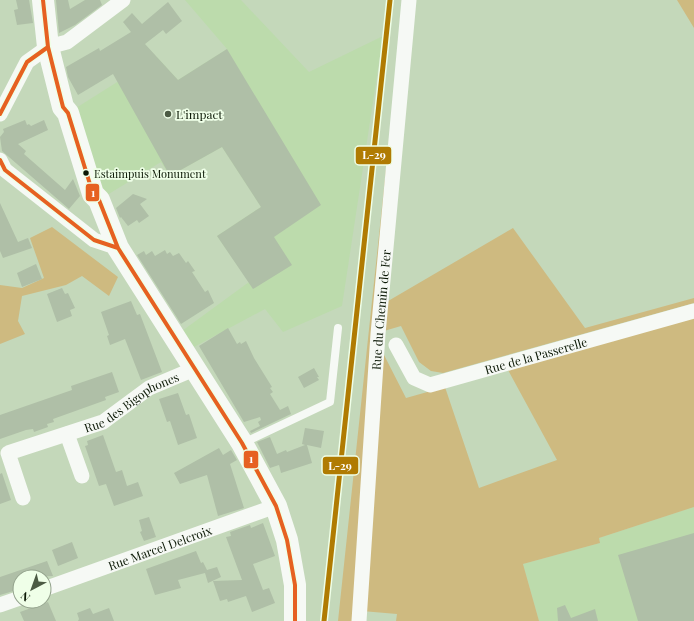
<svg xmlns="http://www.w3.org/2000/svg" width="694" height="621" font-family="'Playfair Display',serif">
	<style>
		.built { fill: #bcdbac }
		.green { fill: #ceba80 }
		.building { fill: #afbfa7 }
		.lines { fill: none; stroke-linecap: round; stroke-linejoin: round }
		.lane { stroke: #f6f9f5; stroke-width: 8 }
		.street { stroke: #f6f9f5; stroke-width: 15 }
		.secondary { stroke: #f6f9f5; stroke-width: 22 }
		.bus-1-casing { stroke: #efffe8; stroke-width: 7 }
		.bus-1 { stroke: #e66121; stroke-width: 4 }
		.rail-1-casing { stroke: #efffe8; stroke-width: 8 }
		.rail-1 { stroke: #b07b02; stroke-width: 5 }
		.poi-dot { fill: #4c5b44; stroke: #efffe8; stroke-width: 1.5 }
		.bus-dot { fill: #0b1805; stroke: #efffe8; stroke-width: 1.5 }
		.labels { text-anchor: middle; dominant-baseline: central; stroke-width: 3.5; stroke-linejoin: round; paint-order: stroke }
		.bus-label { font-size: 11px; fill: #0b1805; stroke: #efffe8; text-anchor: start }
		.poi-label { font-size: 12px; fill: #0b1805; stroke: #efffe8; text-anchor: start }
		.street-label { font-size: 12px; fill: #0b1805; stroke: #efffe8 }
		.line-badge { stroke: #efffe8; stroke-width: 1.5 }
		.badge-label { font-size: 11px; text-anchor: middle; font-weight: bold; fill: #fff }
	</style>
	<rect width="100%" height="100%" fill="#c4d8ba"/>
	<!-- built -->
	<path class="built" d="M185 0H241L309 72 383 36 342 306 283 332 265 309 194 347 182 331 249 282 217 236 261 207 222 147 170 176 161 162 99 200 68 113 157 57 178 80 227 49Z
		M694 507V621H539L523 564 600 543 599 538Z"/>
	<!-- green -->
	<path class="green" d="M404 0 354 621H338Z
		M677 0H694V28Z
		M52 227 118 277 109 296 82 276 66 285 22 296 18 321 25 334 0 344V285L22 288 44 278 30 238Z
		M513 228 585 328 694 298V303L443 373 431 371 419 362 401 326 384 331 382 351 406 398 445 387 479 488 557 460 508 370 694 318V507L599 538 600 543 523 564 539 621H396L397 614 362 611 383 304Z"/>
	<!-- building -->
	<path class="building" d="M16 0H29L33 23 17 25 14 10 18 9Z
		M56 0H68L70 9 85 0H100L102 5 75 25 59 33Z
		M168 2 182 21 166 34 163 30 145 44 178 80 227 49 321 205 274 237 292 265 253 289 217 236 261 207 222 147 170 176 113 74 78 95 68 77 66 67 99 48 100 51 131 32 123 22 132 13 142 24Z
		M25 120 27 125 29 124 31 126 44 120 48 130 18 144 26 151 24 154 65 190 73 179 80 196 69 209 2 151 0 137 4 132 3 129Z
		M133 194 147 199 140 204 149 216 139 223 137 220 128 226 121 217 120 218 116 208Z
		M0 203 18 242 28 238 32 248 3 258 0 251Z
		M165 250 167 254 170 252 173 256 179 253 186 263 188 261 195 271 192 272 205 292 208 290 214 303 181 324 137 255 144 251 146 255 152 251 155 256Z
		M36 264 42 279 22 287 17 273Z
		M62 288 65 294 68 293 75 308 70 310 72 316 57 322 47 294Z
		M131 301 137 315 140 314 162 372 141 380 125 339 110 345 107 336 109 335 101 312Z
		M228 328 237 344 240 342 241 344 246 341 254 358 272 387 270 388 273 392 270 394 280 410 288 406 291 414 251 433 250 431 260 426 258 422 261 420 260 417 244 422 199 346Z
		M314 368 319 377H317L319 380 304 388 298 377Z
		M112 372 119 392 105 397 106 400 53 419 54 422 47 424 48 427 34 432 33 429 26 430 0 439V415L72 390 71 386Z
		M178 393 186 415 189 414 197 438 178 445 170 421 167 422 159 399Z
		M305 428 324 431 321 448 307 445 312 463 281 473 279 465 270 468 257 442 270 437 277 454 286 450 287 452 305 445 302 444Z
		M103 435 116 472 122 470 127 486 138 482 143 496 114 506 106 484 99 486 85 446 88 445 87 441Z
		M219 448 223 455 231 450 237 460 230 464 244 508 218 516 207 475 180 484 174 473Z
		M2 473 11 500 0 504V474Z
		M149 517 156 537 144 541 140 532 142 531 139 520Z
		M263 523 275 556 253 564 263 590 269 588 275 603 252 612 246 596 228 602 227 599 220 601 213 581 242 580 226 537 231 536 230 532 250 525 251 528Z
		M694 533V621H638L618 555Z
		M72 542 78 558 58 566 52 550Z
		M196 551 201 563 203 562 207 570 217 567 221 577 208 583 205 573 178 580 181 588 155 595 146 569Z
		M47 561 53 576 20 577V589L0 595V577Z
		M48 602 56 621H24L20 612Z
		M565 605 571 618 595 609 598 621H558L557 608Z
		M90 608 93 614 109 608 114 621H78L79 619 77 613Z"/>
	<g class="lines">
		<!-- lane -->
		<path class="lane" d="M243 443 330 402 338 328"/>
		<!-- street -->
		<g class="street">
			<path d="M0 114 27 62 48 47 67 42 123 0"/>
			<path d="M0 160 5 170 94 240 118 248"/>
			<path id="s1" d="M396 345 414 378 430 385 694 311"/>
			<path d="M67 434 82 476"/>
			<path id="s2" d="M23 498 8 453 103 422 149 388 194 369"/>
			<path id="s3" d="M44 589 276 506"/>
			<path d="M0 605 20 598"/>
			<path id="s4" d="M359 621 378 334 409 0"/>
		</g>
		<!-- secondary -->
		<path class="secondary" d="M43 0 48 47 63 107 68 113 93 194 99 200 118 248 242 443 276 506 287 540 295 585V621"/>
		<defs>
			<path id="bus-1" d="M43 0 48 47 63 107 68 113 93 194 99 200 118 248 242 443 276 506 287 540 295 585V621
				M0 114 27 62 48 47
				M0 160 5 170 94 240 118 248"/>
		</defs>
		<!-- bus-1 casing -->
		<use href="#bus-1" class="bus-1-casing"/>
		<!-- bus-1 -->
		<use href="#bus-1" class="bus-1"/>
		<defs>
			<path id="rail-1" d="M324 621 390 0"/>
		</defs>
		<!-- rail-1 casing -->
		<use href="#rail-1" class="rail-1-casing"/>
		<!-- rail-1 -->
		<use href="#rail-1" class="rail-1"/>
	</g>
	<!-- markers -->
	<circle class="poi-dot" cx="168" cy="114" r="4"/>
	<circle class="bus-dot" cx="86" cy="173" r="3.5"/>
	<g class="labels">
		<!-- bus labels -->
		<g class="bus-label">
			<text x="94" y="173">Estaimpuis Monument</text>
		</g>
		<!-- poi labels -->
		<g class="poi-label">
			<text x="176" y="114">L'impact</text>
		</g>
		<!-- street labels -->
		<g class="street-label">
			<text stroke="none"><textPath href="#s4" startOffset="312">Rue du Chemin de Fer</textPath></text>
			<text stroke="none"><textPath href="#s1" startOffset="165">Rue de la Passerelle</textPath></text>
			<text stroke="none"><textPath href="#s2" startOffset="182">Rue des Bigophones</textPath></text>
			<text stroke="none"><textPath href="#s3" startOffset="123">Rue Marcel Delcroix</textPath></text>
		</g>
	</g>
	<g class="line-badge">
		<rect x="355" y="146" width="37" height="19" rx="4" fill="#b07b02"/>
		<rect x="85" y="183" width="15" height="19" rx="4" fill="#e66121"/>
		<rect x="243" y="450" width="16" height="19" rx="4" fill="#e66121"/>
		<rect x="322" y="456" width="37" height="19" rx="4" fill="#b07b02"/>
	</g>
	<g class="badge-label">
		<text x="374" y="159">L-29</text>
		<text x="93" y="197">1</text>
		<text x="251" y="463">1</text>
		<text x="340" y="470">L-29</text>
	</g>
	<!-- north arrow -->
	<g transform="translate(32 589) rotate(221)"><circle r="19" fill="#efffe8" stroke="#94a38d"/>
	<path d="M0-3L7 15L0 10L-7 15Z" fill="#4c5b44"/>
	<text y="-6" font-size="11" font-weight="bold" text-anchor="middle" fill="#0b1805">N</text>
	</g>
</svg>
